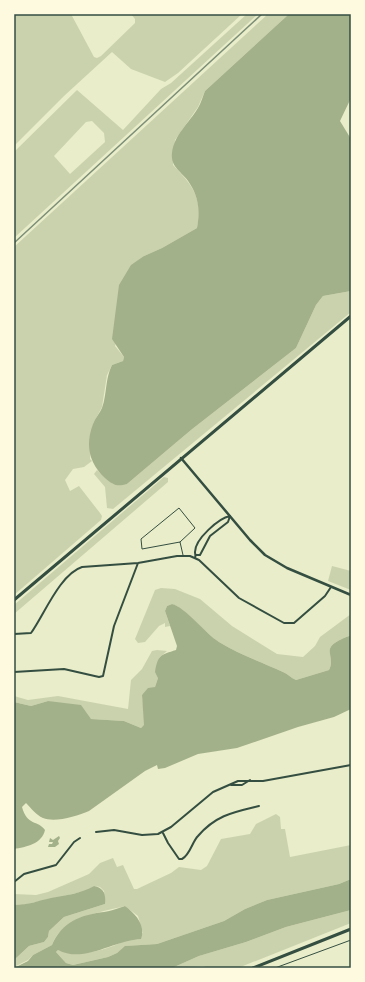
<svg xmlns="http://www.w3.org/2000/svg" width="365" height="982" font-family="Jost,sans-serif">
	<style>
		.green { fill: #cad2ad; fill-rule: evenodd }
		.water { fill: #a3b18a }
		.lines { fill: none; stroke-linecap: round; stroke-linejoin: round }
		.stream { stroke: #a3b18a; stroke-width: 1.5 }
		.path { stroke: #344e41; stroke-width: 1 }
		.service { stroke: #344e41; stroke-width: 1 }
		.minor { stroke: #344e41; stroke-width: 2 }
		.secondary { stroke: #344e41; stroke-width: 2.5 }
		.primary { stroke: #344e41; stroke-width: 3 }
		.rail { stroke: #7c8e77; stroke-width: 1.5 }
		.neatline { fill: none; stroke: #344e41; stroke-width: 1.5 }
	</style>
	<rect width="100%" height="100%" fill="#e9edc9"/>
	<!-- green -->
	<path class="green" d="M14 14H71L94 57 97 58 101 56 135 23V19L131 14H242L178 73 165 82 131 69 112 52 64 96 14 146Z
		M247 14H258L14 238V152L77 90 123 130 161 89 171 83ZM92 121 104 133 105 142 70 174 54 156 86 122Z
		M268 14H289L205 91 198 107 175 140 173 165C193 186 203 198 197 228L162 248 144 256 115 346 124 357 123 361 112 365 107 375 102 407 93 424 90 459 92 461 84 467 73 469 65 480 70 491 79 486 100 513 102 516 101 520 14 595V247Z
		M351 291V312L113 509 107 508 105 487 94 474 97 470 113 484H127L191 430 296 348 316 305 323 296Z
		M164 477 168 478V482L14 614V605Z
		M332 566 351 571V590L328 581Z
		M161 588 175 589 200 599 232 626 277 654 303 657 315 646 320 637 351 614V635C343 639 327 643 330 654 331 661 332 664 329 670L296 680C291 678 288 674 283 672 262 662 240 655 219 642 205 633 185 608 172 604L167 606 165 611 170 626 165 627V623L159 626 145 642 138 643 135 639 155 590Z
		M157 650 167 651 159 658 158 678 155 687 142 695 145 725 141 728 124 721 91 719 48 701 31 706 14 702V696L28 700 58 696 128 709 131 680 142 669 152 651Z
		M276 814 280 817 281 829H285L290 857 351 845V879L339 884 267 900 245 909 224 921 157 944 126 946 117 953 108 957 73 965 66 963 56 952 58 950C91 959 113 946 143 933L138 916 125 906C101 912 61 918 52 945L33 955 28 960 14 967V960L29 946 44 942 48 937 49 931 64 917 105 904 104 891 100 887 94 886 86 891 23 905H14V894L36 895 48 892 89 874 100 863 113 858 117 867 123 865 134 889H137L171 873 179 867 201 870 207 866 221 839 250 834 256 824Z
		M351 910V923L238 968H209L203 966 172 968 199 956 246 942 286 927Z"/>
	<!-- water -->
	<path class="water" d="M289 14H351V98L340 121 351 139V291L323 296 316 305 296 348 191 430 127 484C117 487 113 485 105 478 89 463 85 445 93 424 95 418 100 413 102 408 107 394 105 379 112 365L123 361 124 357 112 339 119 285 131 265 144 256 162 248 197 228C200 212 199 198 190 184 184 173 170 168 172 153 174 135 189 123 198 108 201 103 203 96 205 91Z
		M172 604C185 607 205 633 219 642 240 655 262 662 283 672 288 674 291 678 296 680L329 670C332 664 331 661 330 654 327 643 343 639 351 635V709L334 717 298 727 237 748 198 754 165 768 158 769 157 765 145 771 89 811C77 816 55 823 43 818 36 815 31 808 26 803L22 807C27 826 38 820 45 830 42 844 26 847 14 849V702L31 706 48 701 81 705 91 719 124 721 141 728 144 725 142 695 148 688 155 687 158 678 155 672C158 654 161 655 176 650L177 646 165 611 167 606Z
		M59 836 60 838 58 841 59 844 55 847H48L49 844H52L53 842H49L50 838 53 840Z
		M351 879V910L286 927 246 942 199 956 172 968H14L28 961 33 955 52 945C62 922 80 915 104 912 111 911 118 908 125 906 136 914 146 926 141 939 114 940 84 964 58 950L56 952 66 963 73 965 108 957 117 953 125 946 157 944 224 921 245 909 267 900 339 884Z
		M94 886C104 888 106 894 105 904L64 917 49 931 48 937 44 942 29 946 14 960V905C29 905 37 901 51 898 66 895 80 894 94 886Z"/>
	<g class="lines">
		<!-- stream -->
		<path class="stream" d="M14 14H20"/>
		<!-- path -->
		<path class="path" d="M275 968 351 940"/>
		<!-- service -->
		<path class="service" d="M180 542 195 528 179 508 141 539 142 549 180 542 183 555"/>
		<!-- minor -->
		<path class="minor" d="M196 555H200L210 536 228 522 230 516
			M195 558C196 556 195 554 195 552 195 539 219 518 230 516
			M14 634 31 633C44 615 60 574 82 567L138 563 177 556H190L199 560 239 598 284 623H294L325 596 331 587
			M14 672 64 669 99 677 103 676 114 626 138 563
			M231 785H242L250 780
			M96 832 114 830 142 835 158 834 171 827 213 792 238 781H263L351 765
			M163 833 168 843 179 859H182C190 855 192 842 198 836 216 815 234 812 259 806
			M14 882 24 874 56 865 74 842 80 838"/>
		<!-- secondary -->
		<path class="secondary" d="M181 458 250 540 265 555 287 568 351 595"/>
		<!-- primary -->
		<path class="primary" d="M14 600 351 316
			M253 968 351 929"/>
		<!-- rail -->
		<path class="rail" d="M14 243 262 14"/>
	</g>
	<!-- border -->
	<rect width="365" height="982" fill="none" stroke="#fefae0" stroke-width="30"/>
	<rect x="15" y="15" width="335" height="952" class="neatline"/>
</svg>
